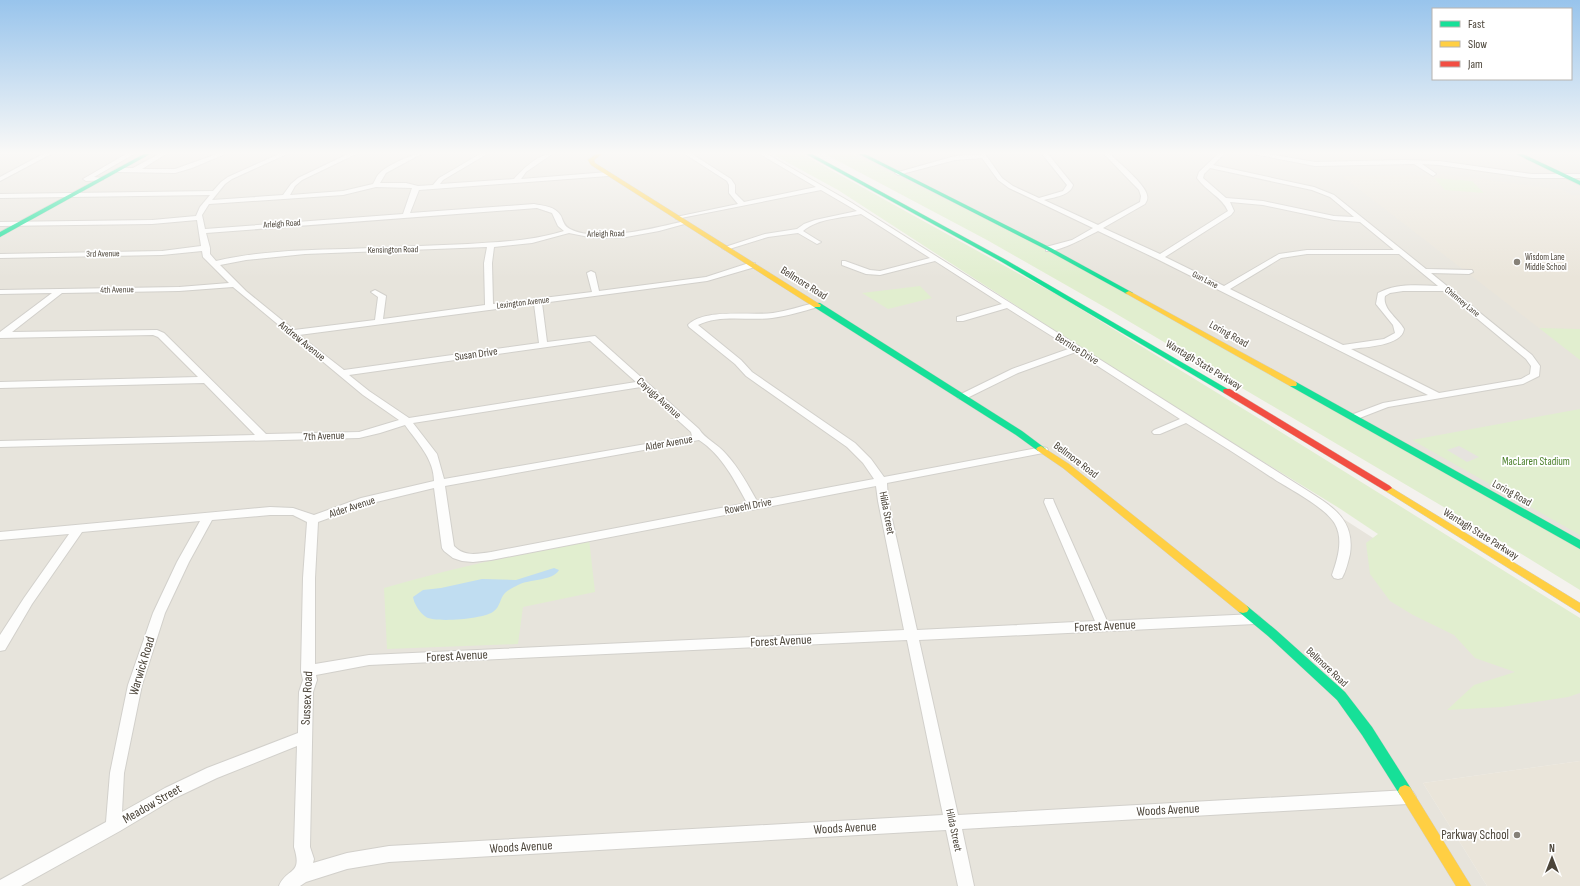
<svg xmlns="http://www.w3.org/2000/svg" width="1580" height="886" font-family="'Sofia Sans Condensed',sans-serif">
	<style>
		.residential { fill: #e7e4dc }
		.education { fill: #eae5da }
		.green { fill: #e1eecf }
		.parking { fill: #e6e3df }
		.water { fill: #c0ddf1 }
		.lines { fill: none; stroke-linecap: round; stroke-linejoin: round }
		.street-casing { stroke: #d2d0cb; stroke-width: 2 }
		.fast-casing { stroke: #d3cfc5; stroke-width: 1 }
		.slow-casing { stroke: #d3cfc5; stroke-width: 1 }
		.jam-casing { stroke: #d3cfc5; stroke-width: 1 }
		.street { fill: #fdfdfc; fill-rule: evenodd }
		.fast { fill: #16e098; fill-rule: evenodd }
		.slow { fill: #ffcf43; fill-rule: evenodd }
		.jam { fill: #f24e42; fill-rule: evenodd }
		.poi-dot { fill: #868178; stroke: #fff; stroke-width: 1.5 }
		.labels { text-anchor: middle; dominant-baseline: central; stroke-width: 3.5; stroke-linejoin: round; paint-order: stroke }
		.far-street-label { font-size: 9px; fill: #4b4439; stroke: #fff }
		.far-poi-label { font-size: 9px; fill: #4b4439; stroke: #fff; text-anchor: start }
		.street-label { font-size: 11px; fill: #4b4439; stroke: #fff }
		.park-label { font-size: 11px; fill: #4a7f2a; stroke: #fff }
		.near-street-label { font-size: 13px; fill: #4b4439; stroke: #fff }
		.near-poi-label { font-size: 13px; fill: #4b4439; stroke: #fff; text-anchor: end }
	</style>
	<rect width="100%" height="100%" fill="#f4f2ee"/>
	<!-- residential -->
	<path class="residential" d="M0 154H766L842 197 936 257 1580 671V761L1423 783 1487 886H0Z
		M854 154H1580V585Z"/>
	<!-- education -->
	<path class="education" d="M1443 174 1563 190 1572 195H1580V329L1539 328 1342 176Z
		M1580 761V886H1487L1423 783Z"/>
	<!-- green -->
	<path class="green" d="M772 154H802L1061 297 1276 429 1580 618V693L1568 697 1502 707 1447 710 1474 685 1515 672 1475 658 1454 635 1413 615 1390 601 1370 574 1366 543 1378 534 1339 508 1140 386 838 190Z
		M825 154H853L1048 250 1580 548V590L1481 529 1108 309 987 240Z
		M1434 178 1472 181 1484 193 1445 190Z
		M920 286 932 298 888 309 862 293Z
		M1539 328 1580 329V360Z
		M1580 409V535L1412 440Z
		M589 539 595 592 523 607 518 644 387 649 384 588C452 568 520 554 589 539Z"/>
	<!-- parking -->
	<path class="parking" d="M1459 446 1479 457 1467 462 1447 450Z"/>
	<!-- water -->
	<path class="water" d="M554 568 559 570C553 581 529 579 518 585 514 587 508 590 505 593 500 598 500 607 494 611 486 619 435 623 426 617 420 613 414 604 413 597L423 590 441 588 482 579 516 580Z"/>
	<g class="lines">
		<defs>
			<path id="street" d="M43 154H51L0 181V177Z
				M126 154H134L94 177 103 178V180L86 181 83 179Z
				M159 154H166L142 169H175L217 154H225L192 168 175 173 118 172 115 170 118 168H133Z
				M279 154H287L232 179 225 184 212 200 283 195 291 184 298 178 348 154H356L302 180 295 186 290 195 343 191 373 184C375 181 376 177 378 175 384 167 411 154 421 154L386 173 380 183H406L418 186 433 185 439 178 480 154H487L443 180 440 184 514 179C523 169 538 154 552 154L526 172 521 179 608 172 611 174 608 176 419 190 410 213 534 204C544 206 555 206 561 216 563 221 564 226 570 229 597 243 655 228 685 221L688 223 659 231 626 237 594 238 569 233 532 243 494 247 492 263 493 304 592 292 587 273 591 271 595 273 599 291 706 277 749 263H755V267L707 281 542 303 547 342 595 336 699 429C704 438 719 445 726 454 739 468 748 485 757 501L874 479 863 463 847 447 746 376 735 364 689 327 688 325C705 308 750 316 773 313 787 311 801 306 815 303H818V307C803 311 788 316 772 318 748 321 720 314 698 325L741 360 752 372 855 443 871 459 884 477 1043 447 1047 448 1048 450 1043 453 887 483 888 501 917 630 1095 621 1044 502 1045 499H1053L1054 502 1107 621 1255 614 1259 616 1261 619 1259 622 1255 624 919 640 958 815 1408 790 1413 792 1416 797 1413 802 1408 804 962 829 974 886H958L946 830 389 862 347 869 306 882 300 886H279C287 867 303 876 294 847L297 746 217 778 175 798 120 831 21 886H0V880L106 822 110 773 128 685 153 613 177 562 200 521 82 532 32 604 5 650 0 651V635L24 598 69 534 0 540V532L270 507 293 508 314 515 361 498 434 481C434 459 417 442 405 425L380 433 359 438 0 447V441L255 435 204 383 0 388V382L198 377 158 337 153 335 0 338V332L52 293 0 294V290L179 287 229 283 203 257 202 251 162 255 0 258V254L162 251 201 246 197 220 152 224 0 226V222L152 220 196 216 200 207 210 195 0 198V194L213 191 221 182 228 177ZM376 187 412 188 403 214 205 229 202 215 209 204 343 195ZM537 208 552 213 558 226 564 231C532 241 500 242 468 244 427 246 387 247 346 249 303 250 259 251 216 261L210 254V248L206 233ZM487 247 484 263 485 305 383 319 386 296 375 290 371 292 378 297 375 320 294 330 246 291 220 265 246 260 305 254ZM233 287 363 395 399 420 359 432 266 434 164 333 157 330 12 332 62 293 179 291ZM534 304 539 343 344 370 299 335ZM590 341 636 382 409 418 369 391 349 375ZM641 387 691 432 692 436 444 479 437 454 413 423ZM699 440C722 455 735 481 747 503L491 552C477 554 464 557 454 546L445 486ZM876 486 878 501 904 630 369 655 315 664V578L318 522 368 504 434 488 442 548 444 551 453 558 462 561 473 562 491 560ZM270 515H293L307 522 303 578 301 671 303 680 299 692 298 733 207 768 165 788 122 812 124 773 142 685 165 613 189 562 212 520ZM907 640 943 815 389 846 347 853 313 863 314 859 310 847 313 692 317 680 316 675 369 665Z
				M685 154H692L731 179 735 185V193L744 202 816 187 760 154H767L852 203 1308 491C1333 507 1355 520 1350 554 1348 562 1346 571 1342 578L1338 579 1334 578 1332 575C1337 560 1344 540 1335 524 1327 509 1292 490 1277 481 1247 461 1217 442 1186 423L1160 434H1154L1152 432 1154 430 1180 419 1076 352 1018 373 965 399H959L957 397 959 395 1012 369 1071 348 1007 308 963 321H957V317L1002 304 935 261 880 275 866 274 842 265V261H845L870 270 880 271 930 258 861 214C843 218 818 218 803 231L819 241 821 242 817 244 798 233 768 237 726 250 722 248 765 234 797 229 804 224 815 220 857 211 821 190 676 219V217L738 204 729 193V185L727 181Z
				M985 154 1002 178 1013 186 1039 198 1063 191 1067 185 1042 154H1048L1073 185C1070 196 1054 197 1044 200L1098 225 1140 202 1141 196 1139 190 1104 154H1110C1119 163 1145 184 1147 195 1148 199 1147 201 1145 204L1103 228 1160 254 1228 211C1222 197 1206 191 1197 178L1199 172 1218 154H1224L1213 165 1314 187 1334 195 1426 269 1472 270 1473 272 1469 274 1431 273 1532 355 1540 366 1539 376 1523 384 1388 407 1357 419H1351L1349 417 1351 415 1383 403 1428 395 1157 259 1098 231C1086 237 1060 252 1046 251V247L1072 240 1093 228 1009 188 998 180 982 158 955 160 898 175 895 173 955 156ZM1210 168 1312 190 1330 197 1354 217 1334 216 1263 201 1226 198 1203 178 1204 174ZM1230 202 1263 205 1334 220 1360 222 1394 250H1307L1279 254 1224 286 1165 257 1231 215 1234 211ZM1307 254H1399L1438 286C1418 285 1396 283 1378 293L1376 304 1393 325 1395 333 1384 339 1343 345 1230 289 1281 258ZM1403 291H1444L1526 359 1531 366 1530 374 1521 379 1439 393 1351 349C1365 347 1402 346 1404 329 1398 318 1382 309 1385 296L1390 293Z
				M1254 154H1268L1315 162 1404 160 1439 161 1532 174H1580V178H1532L1439 165 1422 164 1435 173 1436 174 1433 176 1414 164 1315 166Z"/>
			<path id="fast" d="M144 154H150L0 237V232Z
				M806 154H812L1006 260 1231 391 1227 393H1224L1002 262Z
				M859 154H865L1051 248 1133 293 1131 294H1127L1047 250Z
				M1516 154H1523L1580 181V185Z
				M814 303H820L1022 431 1046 449 1044 451H1038L1016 435 814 307Z
				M1290 382H1296L1580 540V549L1290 386 1289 384Z
				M1243 605 1247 606 1276 630 1345 692 1372 727 1410 787 1412 791 1410 795 1405 797 1400 795 1362 735 1337 700 1268 636 1239 612 1237 609 1239 606Z"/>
			<path id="slow" d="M596 154H602L594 160 595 163 821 305 820 307H814L591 165 588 160Z
				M1129 291 1296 382 1297 384 1296 386H1290L1127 294 1125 293Z
				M1041 446 1069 464 1247 606 1249 609 1247 612 1243 613 1239 612 1063 468 1038 451 1036 449 1038 447Z
				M1387 485 1580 603V613L1384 490 1382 488Z
				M1405 785 1410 787 1471 886H1456L1400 795 1398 791 1400 787Z"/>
			<path id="jam" d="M1224 389H1230L1390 486 1392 488 1387 491 1384 490 1224 393 1223 391Z"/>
		</defs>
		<!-- street casing -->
		<use href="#street" class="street-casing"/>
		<!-- fast casing -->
		<use href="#fast" class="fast-casing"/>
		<!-- slow casing -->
		<use href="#slow" class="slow-casing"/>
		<!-- jam casing -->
		<use href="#jam" class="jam-casing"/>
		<!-- street -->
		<use href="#street" class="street"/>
		<!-- fast -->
		<use href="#fast" class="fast"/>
		<!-- slow -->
		<use href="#slow" class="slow"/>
		<!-- jam -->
		<use href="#jam" class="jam"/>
	</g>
	<!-- sky -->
	<linearGradient id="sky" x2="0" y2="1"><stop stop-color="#98c4ec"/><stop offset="0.55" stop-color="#faf9f7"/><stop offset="1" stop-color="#faf9f7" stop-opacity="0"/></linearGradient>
	<rect width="1580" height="278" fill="url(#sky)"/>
	<!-- markers -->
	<g class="poi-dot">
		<circle cx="1517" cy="262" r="4"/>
		<circle cx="1517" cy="835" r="4"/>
	</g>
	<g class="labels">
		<!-- far-street labels -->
		<g class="far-street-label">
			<text transform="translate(282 224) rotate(-4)">Arleigh Road</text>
			<text transform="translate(606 234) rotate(-1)">Arleigh Road</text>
			<text transform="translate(393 250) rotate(-1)">Kensington Road</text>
			<text transform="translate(103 254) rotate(-1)">3rd Avenue</text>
			<text transform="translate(1205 280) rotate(27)">Gun Lane</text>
			<text transform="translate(117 290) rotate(-1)">4th Avenue</text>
			<text transform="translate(1462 302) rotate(39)">Chimney Lane</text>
			<text transform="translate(523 303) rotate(-7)">Lexington Avenue</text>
		</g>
		<!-- far-poi labels -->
		<g class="far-poi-label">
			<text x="1525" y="257">Wisdom Lane<tspan x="1525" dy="10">Middle School</tspan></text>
		</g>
		<!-- street labels -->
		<g class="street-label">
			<text transform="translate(804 283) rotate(32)">Bellmore Road</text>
			<text transform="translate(1229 334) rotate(29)">Loring Road</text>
			<text transform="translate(302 341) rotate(39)">Andrew Avenue</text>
			<text transform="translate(1077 349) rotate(32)">Bernice Drive</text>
			<text transform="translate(476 354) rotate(-8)">Susan Drive</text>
			<text transform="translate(1204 365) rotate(31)">Wantagh State Parkway</text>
			<text transform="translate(659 398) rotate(42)">Cayuga Avenue</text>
			<text transform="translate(324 436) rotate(-2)">7th Avenue</text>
			<text transform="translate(669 443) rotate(-10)">Alder Avenue</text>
			<text transform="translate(1076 460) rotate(37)">Bellmore Road</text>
			<text transform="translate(1512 493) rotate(29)">Loring Road</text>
			<text transform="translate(748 506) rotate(-11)">Rowehl Drive</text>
			<text transform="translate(352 507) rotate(-18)">Alder Avenue</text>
			<text transform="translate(887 513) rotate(79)">Hilda Street</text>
			<text transform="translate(1481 534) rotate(32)">Wantagh State Parkway</text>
			<text transform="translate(1327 667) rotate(43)">Bellmore Road</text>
			<text transform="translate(954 830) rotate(78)">Hilda Street</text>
		</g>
		<!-- park labels -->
		<g class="park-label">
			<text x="1536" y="461">MacLaren Stadium</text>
		</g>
		<!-- near-street labels -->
		<g class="near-street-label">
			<text transform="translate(1105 626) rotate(-3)">Forest Avenue</text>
			<text transform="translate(781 641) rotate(-3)">Forest Avenue</text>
			<text transform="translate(457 656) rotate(-3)">Forest Avenue</text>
			<text transform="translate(142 666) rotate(-73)">Warwick Road</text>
			<text transform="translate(307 698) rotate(-87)">Sussex Road</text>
			<text transform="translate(152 804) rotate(-30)">Meadow Street</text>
			<text transform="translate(1168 810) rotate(-3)">Woods Avenue</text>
			<text transform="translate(845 828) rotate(-3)">Woods Avenue</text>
			<text transform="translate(521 847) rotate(-3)">Woods Avenue</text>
		</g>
		<!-- near-poi labels -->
		<g class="near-poi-label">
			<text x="1509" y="835">Parkway School</text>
		</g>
	</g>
	<!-- legend -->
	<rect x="1432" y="8" width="140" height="72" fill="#ffffff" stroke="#b7b4b0"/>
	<rect x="1440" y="21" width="20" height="6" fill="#16e098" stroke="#b7b4b0"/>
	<text x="1468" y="28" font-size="12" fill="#4b4439">Fast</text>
	<rect x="1440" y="41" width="20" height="6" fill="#ffcf43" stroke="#b7b4b0"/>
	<text x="1468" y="48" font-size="12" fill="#4b4439">Slow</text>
	<rect x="1440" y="61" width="20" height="6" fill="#f24e42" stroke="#b7b4b0"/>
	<text x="1468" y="68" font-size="12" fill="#4b4439">Jam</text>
	<!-- north arrow -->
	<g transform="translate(1552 858)" stroke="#ffffff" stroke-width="3" paint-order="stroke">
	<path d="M0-3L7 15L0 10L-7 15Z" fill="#4b4439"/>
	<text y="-6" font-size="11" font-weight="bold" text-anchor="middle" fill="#4b4439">N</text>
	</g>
</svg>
